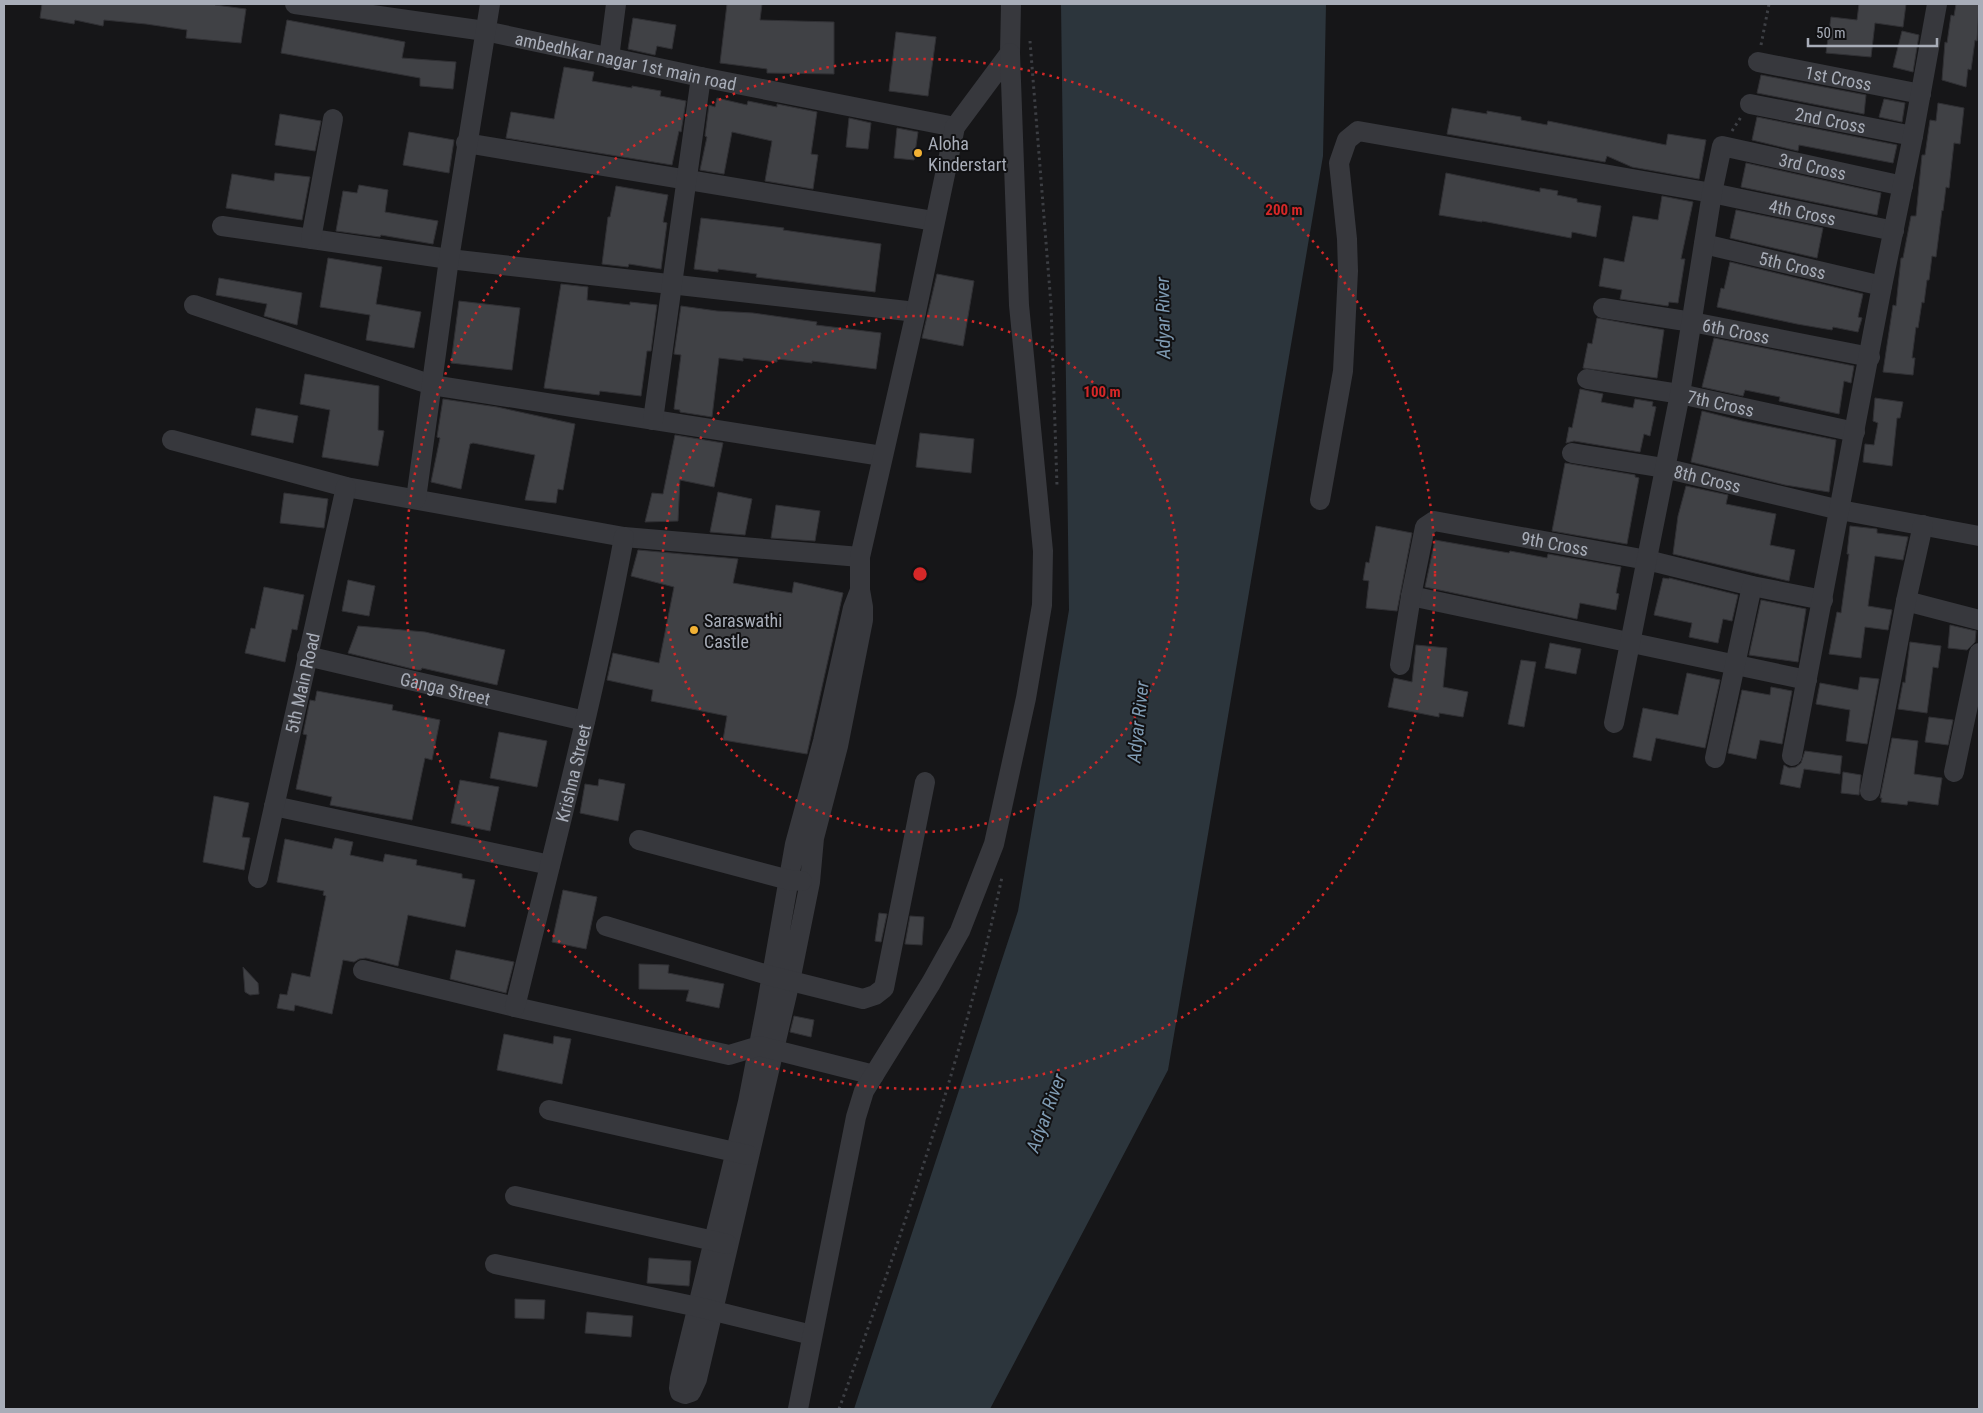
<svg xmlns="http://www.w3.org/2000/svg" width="1983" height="1413" font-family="'Roboto Condensed',sans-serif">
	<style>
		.water { fill: #2c353c }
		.building { fill: #404145; stroke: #303034 }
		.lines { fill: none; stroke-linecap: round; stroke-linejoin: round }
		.path { stroke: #3d3f44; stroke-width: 3; stroke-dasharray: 2.5 4; stroke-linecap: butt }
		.street { stroke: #37383d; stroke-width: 20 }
		.ring { fill: none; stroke: #d62828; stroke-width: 2.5; stroke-dasharray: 2.5 5 }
		.poi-dot { fill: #f2b134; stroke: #111113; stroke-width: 2 }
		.labels { text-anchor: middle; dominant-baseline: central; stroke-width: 4; stroke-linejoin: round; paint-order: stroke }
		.street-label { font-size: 18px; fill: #a8adb8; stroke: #111113 }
		.poi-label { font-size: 18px; fill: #a8adb8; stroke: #111113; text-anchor: start }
		.water-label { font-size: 19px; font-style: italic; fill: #7f9bb3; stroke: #111113 }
		.centre { fill: #d62828; stroke: #111113; stroke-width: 2.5 }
		.ring-label { font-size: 15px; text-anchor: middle; font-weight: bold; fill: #d62828; stroke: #111113; stroke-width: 4; stroke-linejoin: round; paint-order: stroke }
	</style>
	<rect width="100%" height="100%" fill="#161618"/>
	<!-- water -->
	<path class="water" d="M1061 4H1326L1323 156 1168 1070 990 1409H854L1018 911 1069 610Z"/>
	<!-- building -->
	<path class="building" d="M42 4H216L215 5 246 9 241 43 186 38 187 30 146 24 104 20 103 26 75 20 74 24 40 18Z
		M727 4H762L760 20 834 22V74L767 73V69L720 63Z
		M1859 4H1906L1903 27 1875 23 1871 57 1826 53 1831 17 1857 20Z
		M1956 4H1979L1977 41 1975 40 1971 70 1968 69 1966 87 1942 80 1945 42 1947 43 1951 15 1954 16Z
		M633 18 676 25 672 49 657 46 655 55 628 49Z
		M287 20 405 42 402 58 456 62 453 89 420 86V78L281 53Z
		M1902 31 1919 35 1913 72 1893 67Z
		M896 32 936 37 928 96 889 91Z
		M564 67 594 72 592 81 632 88V86L661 91 660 96 686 101 681 132 679 131 672 165 506 138 511 112 554 119Z
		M1761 75 1866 95 1864 114 1757 93Z
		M717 98 747 105 748 101 777 107V104L817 112 811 154 818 155 813 189 765 181 772 141 732 132 724 174 700 170 707 137 705 136 709 105 715 107Z
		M1884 99 1905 103 1902 122 1879 117Z
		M1938 103 1964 108 1960 144 1954 143 1949 188 1946 187 1943 211 1942 210 1936 257 1932 256 1929 280H1927L1924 303 1922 302 1918 328 1916 327 1912 358H1915L1913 375 1883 372 1893 305 1896 306 1901 258H1903L1911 216H1916L1922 155H1925L1930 120 1936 121Z
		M1452 108 1487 114V111L1521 117V120L1547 125 1548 121 1666 145 1668 134 1706 140 1699 179 1632 167 1607 156 1605 162 1447 134Z
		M280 114 321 121 315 151 275 145Z
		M1757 117 1897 145 1893 163 1799 145 1798 151 1752 140Z
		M849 118 871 123 868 149 846 147Z
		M897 128 918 132 914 160 894 158Z
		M409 132 454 140 449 173 403 165Z
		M1746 163 1881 193 1877 215 1741 187Z
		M275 173 310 177 302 220 226 208 232 174 274 181Z
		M1446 173 1540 192V188L1558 191 1557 195 1577 199V202L1601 206 1596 237 1572 232 1571 238 1482 221V222L1439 215Z
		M359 185 388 190 385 212 438 221 433 244 381 235 380 237 336 231 343 191 357 193Z
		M616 186 668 195 663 222 667 223 661 269 629 264 628 267 602 264 608 217H610Z
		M1662 196 1693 202 1681 259H1685L1678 303 1669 302 1668 306 1620 299 1622 290 1599 286 1604 258 1624 262 1633 216 1658 220Z
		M1736 210 1823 228 1817 258 1730 238Z
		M701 218 784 228 783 230 881 244 875 292 756 277 757 274 718 269V272L694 269Z
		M328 258 382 267 376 304 421 312 414 348 366 340 370 315 320 307Z
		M1730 262 1863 294 1858 317 1862 318 1858 332 1833 327 1832 330 1797 324 1717 307 1721 288 1724 289Z
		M937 274 974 281 963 346 922 338Z
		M219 278 302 293 297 325 264 316 267 304 216 295Z
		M561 284 588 287 587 300 630 305V302L657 305 651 351H647L641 396 600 391 599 395 544 388Z
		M459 301 520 308 512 370 451 363Z
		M681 306 717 311 753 313 817 322 816 325 881 333 876 369 812 361V363L777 359V362L743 358V361L719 358 712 417 680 412V410L674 409 681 355 674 354Z
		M1597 318 1664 330 1657 378 1583 368 1588 343 1592 344Z
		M1714 338 1854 366 1851 383 1844 381 1839 414 1779 401 1780 397 1745 390 1743 396 1702 387Z
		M305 374 379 386 378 430 384 431 378 466 322 457 330 410 300 404Z
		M1580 389 1603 394 1601 402 1633 408 1635 399 1653 402 1652 406 1656 407 1650 436 1644 434 1640 452 1574 441 1566 443 1569 427 1572 428Z
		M1875 398 1903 402 1900 418H1897L1892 466 1863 462 1865 444 1874 445 1878 423 1873 421Z
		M443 399 497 407 575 424 563 490 558 489 556 503 525 500 535 455 473 443 470 444 461 489 431 482 440 438 437 437Z
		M256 408 298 416 293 443 251 435Z
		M1702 411 1742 421 1836 440 1829 492 1785 485 1691 462Z
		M920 433 974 439 971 473 916 467Z
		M675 435 723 443 714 487 680 480 678 521 645 522 652 493 663 494Z
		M1565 463 1635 475V477L1639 478 1627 544 1552 531Z
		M1686 486 1728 495 1726 504 1776 514 1770 545 1795 550 1789 581 1673 554 1678 516Z
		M718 492 752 499 745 535 710 532Z
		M284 493 328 499 324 528 280 523Z
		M776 505 820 511 815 541 771 538Z
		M1376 526 1412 533 1397 611 1366 608 1369 581 1363 580 1366 562 1369 563Z
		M1850 526 1877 529V533L1908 537 1903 560 1875 556 1868 606 1892 610 1888 630 1865 627 1861 658 1829 654 1837 612 1841 613 1849 554H1847Z
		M1435 540 1509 553 1510 551 1547 558 1548 554 1621 567 1616 593 1619 594 1616 610 1580 603 1577 619 1425 587Z
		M638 550 738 559 733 583 792 593 794 582 843 593 807 754 723 740 727 716 651 701 653 690 607 680 613 653 659 663 674 587 631 576Z
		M1663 578 1669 579V578L1738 595 1732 621 1723 619 1718 643 1689 637 1692 623 1654 615Z
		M348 580 375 586 369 616 342 611Z
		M264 587 304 595 297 630 292 629 285 662 245 653 251 628 255 629Z
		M1761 600 1806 609 1798 662 1749 655Z
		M1950 625 1976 631 1975 642 1967 650 1948 648Z
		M358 626 425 632 505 650 497 685 422 668 421 670H417L348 653Z
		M1910 642 1941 646 1938 668 1933 667 1927 713 1898 709 1903 682 1905 683Z
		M1550 643 1581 649 1576 674 1545 668Z
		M1416 645 1447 648 1443 687 1468 692 1463 717 1439 713V717L1388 707 1394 678 1412 682Z
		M1521 660 1536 662 1524 727 1508 724Z
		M1687 673 1720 680 1705 748 1656 738 1651 761 1633 757 1643 708 1678 715Z
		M1860 677 1879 679 1867 744 1846 741 1850 710 1816 704 1820 683 1858 690Z
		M1771 687 1792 691 1782 744 1760 740 1756 759 1728 753 1742 690 1770 695Z
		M317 691 393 705 392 710 440 720 432 760 425 758 412 820 330 805 332 797 296 789 307 735 303 734 310 700 315 701Z
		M1929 717 1953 720 1948 745 1925 742Z
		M499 732 547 741 537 787 490 778Z
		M1892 738 1918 741 1914 774 1942 778 1938 805 1908 801 1907 805 1881 802 1882 798H1880Z
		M1805 751 1842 756 1840 774 1804 769 1800 788 1780 784 1784 765 1789 768 1796 767 1801 763Z
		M1843 772 1861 775 1859 795 1841 793Z
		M599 779 625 784 618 821 580 813 585 784 598 786Z
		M460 780 499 787 490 831 451 823Z
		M214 796 249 803 242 837 250 838 244 870 203 862Z
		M335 838 353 842 350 855 383 862 385 854 417 860 416 865 462 874V878L475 880 465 927 408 915 398 966 366 958 359 959 354 962 343 960 332 1014 295 1005 294 1011 277 1008 280 994 287 995 292 973 310 977 326 896 323 895 324 891 277 882 285 839 332 849Z
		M563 890 597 897 586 949 552 942Z
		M879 913 887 914 881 942 875 941Z
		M910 916 924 917 922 945 905 944Z
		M456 950 514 962 506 993 450 979Z
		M639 964 669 965 668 973 724 984 719 1008 686 1001 689 990 639 989Z
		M243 967 258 983 259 994 250 995 245 992Z
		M794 1016 814 1020 811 1037 790 1032Z
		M504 1034 553 1044 554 1036 571 1039 562 1084 497 1070Z
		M649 1258 691 1261 689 1286 647 1283Z
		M515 1299 545 1300 544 1319 515 1318Z
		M587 1312 633 1316 631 1337 585 1333Z"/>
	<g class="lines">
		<!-- path -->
		<path class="path" d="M1030 41 1051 305 1057 486
			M1761 45 1769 4
			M1732 131 1741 117
			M839 1409C902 1235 963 1058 1002 877"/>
		<!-- street -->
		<g class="street">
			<path id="s1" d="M295 4 485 31 701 77 955 127"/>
			<path d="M609 58 616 4"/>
			<path id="s2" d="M1758 62 1921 94"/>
			<path id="s3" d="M1750 104 1913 136"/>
			<path d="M466 143 934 221"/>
			<path d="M222 226 449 259 916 312"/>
			<path d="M311 239 333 119"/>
			<path id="s4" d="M1704 244 1882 286"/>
			<path d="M194 305 432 385 882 456"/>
			<path id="s5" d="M1603 308 1692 322 1870 357"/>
			<path id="s6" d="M1587 379 1680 394 1855 432"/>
			<path d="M653 420 701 77"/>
			<path d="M172 440 346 487 624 537 860 557"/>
			<path id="s7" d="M1572 453 1664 468 1840 510 1979 536"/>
			<path d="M416 499 449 259 490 4"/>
			<path id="s8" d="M1320 500 1343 371 1345 332 1348 271 1347 239 1339 163 1347 140 1358 131 1712 193 1894 231"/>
			<path d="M860 590 853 608 823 741 795 844 766 1009 748 1102 680 1379 679 1388 680 1392 685 1394 691 1392 697 1379 790 981 810 882 814 838 838 746 863 620V607L860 590V557L916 312 955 127 1010 53 1011 4"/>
			<path d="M1411 596 1807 680"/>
			<path d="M1906 601 1979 620"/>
			<path id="s9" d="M307 656 585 721"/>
			<path id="s10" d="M1400 665 1411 596 1425 527 1434 521 1647 560 1752 586 1823 600"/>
			<path id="s11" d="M1614 723 1680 394 1712 193 1722 146 1903 186"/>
			<path d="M1792 756 1882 286 1913 136 1937 4"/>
			<path d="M1715 758 1752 586"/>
			<path d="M1954 772 1979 653"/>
			<path d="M1870 791 1906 601 1923 525"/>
			<path d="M274 806 550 865"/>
			<path d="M639 840 789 880 802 881"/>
			<path id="s12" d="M258 878 346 487"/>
			<path d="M606 926 771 976 863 999 875 995 884 988 925 782"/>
			<path d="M363 970 515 1007 729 1055 759 1046 874 1075"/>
			<path id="s13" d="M515 1007C553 851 595 695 624 537"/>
			<path d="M549 1110 748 1155"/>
			<path d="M515 1196 727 1244"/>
			<path d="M495 1264 698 1307 812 1335"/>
			<path d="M798 1409 856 1117 864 1091 931 983 960 931 994 844 1026 698 1042 605 1043 551 1019 305 1010 53"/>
		</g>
	</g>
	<!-- distance rings -->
	<g class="ring">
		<circle cx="920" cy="574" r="258"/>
		<circle cx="920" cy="574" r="515"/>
	</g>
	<!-- markers -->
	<g class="poi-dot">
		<circle cx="918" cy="153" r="5"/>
		<circle cx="694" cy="630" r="5"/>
	</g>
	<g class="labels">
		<!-- street labels -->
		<g class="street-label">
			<text stroke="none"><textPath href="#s1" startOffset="336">ambedhkar nagar 1st main road</textPath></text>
			<text stroke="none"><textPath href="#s2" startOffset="82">1st Cross</textPath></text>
			<text stroke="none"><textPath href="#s3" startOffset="82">2nd Cross</textPath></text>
			<text stroke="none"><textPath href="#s11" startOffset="680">3rd Cross</textPath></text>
			<text stroke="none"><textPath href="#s8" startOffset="830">4th Cross</textPath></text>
			<text stroke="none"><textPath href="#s4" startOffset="91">5th Cross</textPath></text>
			<text stroke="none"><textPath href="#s5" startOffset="135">6th Cross</textPath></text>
			<text stroke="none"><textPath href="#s6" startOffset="136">7th Cross</textPath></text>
			<text stroke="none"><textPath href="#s7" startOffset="138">8th Cross</textPath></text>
			<text stroke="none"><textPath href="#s10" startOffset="274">9th Cross</textPath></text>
			<text stroke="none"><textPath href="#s12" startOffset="200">5th Main Road</textPath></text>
			<text stroke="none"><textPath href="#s9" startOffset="142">Ganga Street</textPath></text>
			<text stroke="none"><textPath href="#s13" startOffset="241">Krishna Street</textPath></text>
		</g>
		<!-- poi labels -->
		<g class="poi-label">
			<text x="928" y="143">Aloha<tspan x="928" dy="21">Kinderstart</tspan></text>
			<text x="704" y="620">Saraswathi<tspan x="704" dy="21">Castle</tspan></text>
		</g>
		<!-- water labels -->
		<g class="water-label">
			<text transform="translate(1163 318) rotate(-91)">Adyar River</text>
			<text transform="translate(1138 722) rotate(-84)">Adyar River</text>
			<text transform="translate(1046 1113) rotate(-70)">Adyar River</text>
		</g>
	</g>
	<circle cx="920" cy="574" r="8" class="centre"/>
	<g class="ring-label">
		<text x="1284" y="215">200 m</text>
		<text x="1102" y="397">100 m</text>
	</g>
	<!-- border -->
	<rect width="1983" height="1413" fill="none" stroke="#a8adb8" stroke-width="10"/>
	<!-- scale -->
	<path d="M1808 38v8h129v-8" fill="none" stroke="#a8adb8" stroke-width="2.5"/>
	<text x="1816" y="38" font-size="15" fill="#a8adb8" stroke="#111113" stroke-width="4" paint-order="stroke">50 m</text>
</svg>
